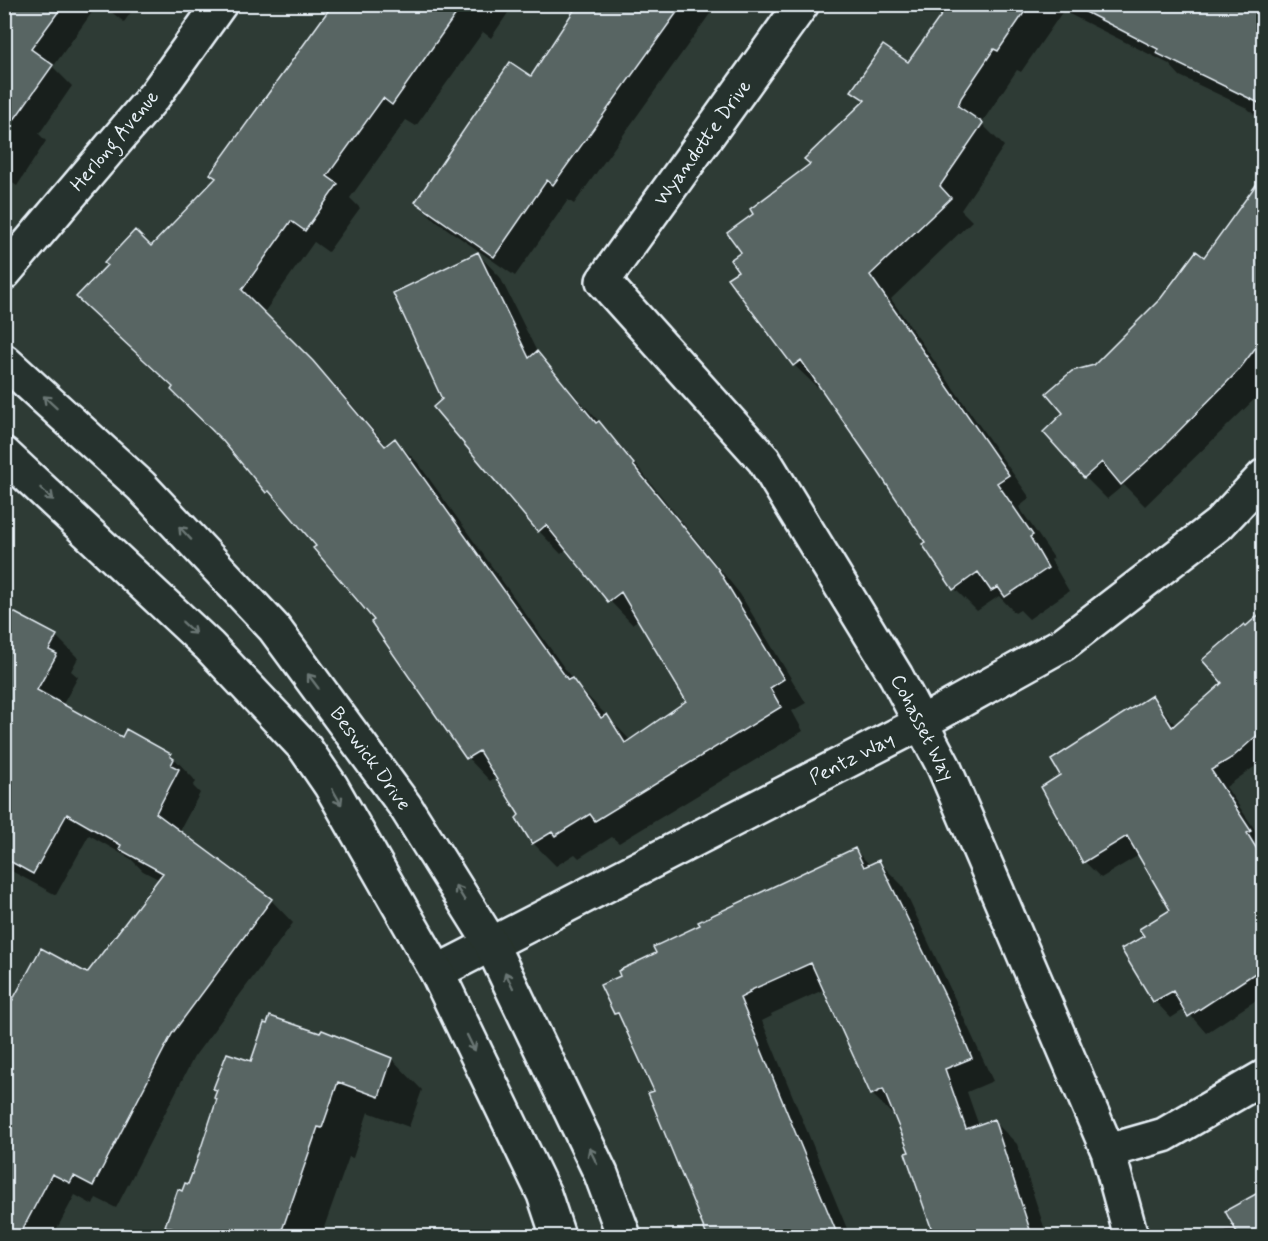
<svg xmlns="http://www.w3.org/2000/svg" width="1268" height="1241" font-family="Mynerve,sans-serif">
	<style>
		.shadow { fill: #0007 }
		.building { fill: #596563; stroke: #e8f1f8; stroke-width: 1.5 }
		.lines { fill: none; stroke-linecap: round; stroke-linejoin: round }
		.street-casing { stroke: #e8f1f8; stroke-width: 38 }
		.secondary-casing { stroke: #e8f1f8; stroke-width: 38 }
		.street { stroke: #26332d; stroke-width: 33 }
		.secondary { stroke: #26332d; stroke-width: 33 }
		.oneway { stroke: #6a7674 }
		.labels { text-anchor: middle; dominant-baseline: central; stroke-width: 4.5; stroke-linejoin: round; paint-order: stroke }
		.street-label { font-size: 20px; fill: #e8f1f8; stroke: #26332d }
	</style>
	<rect width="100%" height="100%" fill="#2e3b35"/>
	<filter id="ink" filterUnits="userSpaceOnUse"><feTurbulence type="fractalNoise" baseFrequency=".0167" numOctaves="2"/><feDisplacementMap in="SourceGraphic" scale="12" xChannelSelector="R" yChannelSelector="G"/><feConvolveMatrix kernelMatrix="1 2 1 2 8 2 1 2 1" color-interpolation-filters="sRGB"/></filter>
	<g filter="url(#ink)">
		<!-- shadow -->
		<path class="shadow" d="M4 4H98L53 67 72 86 39 134 46 141 17 186 8 180 4 185Z
			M101 4H137L124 22Z
			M354 4H514L491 38 483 32 416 126 406 120 350 198 360 208 328 252 314 242 263 314 336 386 387 446 395 440 418 463 575 683 631 741 688 701 639 619 632 624 610 601 567 549 561 554 539 531 444 400 403 317 478 254 500 277 538 354 621 446 740 594 806 703 792 711 803 731 619 843 612 837 579 858 575 854 556 866 533 843 522 816 497 776 490 781 468 758 373 622 376 620 318 546 155 367 153 370 101 319 151 248 217 179Z
			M580 4H717L574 204 568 200 515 276 437 222 416 202 531 78Z
			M930 4H1264V124L1247 108 1180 76 1169 64 1063 11 1021 72 1017 70 983 121 982 124 1004 146 961 210 972 221 891 299 1030 498 1019 507 1054 558 1051 560 1069 591 1029 619 1020 610 1015 613 999 596 977 611 955 589 927 542 820 385 817 387 794 365 740 271 756 214 812 165 865 102 853 91 909 64 942 17Z
			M1256 188 1264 193V390L1145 506 1124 485 1107 499 1085 477 1065 413 1094 367 1204 260Z
			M4 608 56 636 78 658 71 671 78 677 62 706 122 739 127 731 171 755 193 778 196 782 193 786 200 793 179 832 271 900 293 923 194 1057 116 1208 96 1198 93 1205 75 1195 53 1236H30L4 1223V1013L7 1014 87 975 160 880 143 871 131 859 89 835 56 895 4 867Z
			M1264 612V760L1226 787 1264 843V995L1206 1033 1185 1009 1171 1018 1155 1001 1123 949 1146 936 1172 911 1139 855 1101 878 1085 862 1062 776 1152 697 1176 726 1224 683 1205 660Z
			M855 850 871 866 879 862 902 885 993 1081 967 1092 979 1126 994 1121 1017 1144 1047 1236H934L911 1152 895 1117 872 1094 825 989 771 1014 772 1016 762 1021 850 1236H713L656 1092 624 1022 615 1013 622 977 658 954Z
			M392 1059 422 1090 409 1127 368 1112 353 1158 349 1157 321 1236H178L167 1226 188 1186 218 1100V1092L215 1088 251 1063Z
			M1264 1191V1236H1216L1234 1226 1227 1212Z"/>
		<!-- building -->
		<path class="building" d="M4 4H64L31 49 53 65 4 134Z
			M333 4H463L392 105 383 98 327 176 338 184 305 231 291 221 242 290 313 361 385 446 395 438 568 680 572 678 601 718 607 714 625 743 686 701 621 592 608 602 546 525 538 532 433 407 442 399 393 293 478 252 529 358 537 351 596 423 599 421 634 464 633 465 718 569 784 679 770 688 781 707 595 821 590 814 555 836 552 832 532 844 516 818 519 815 479 751 466 759 371 622 374 620 313 548 316 546 269 491 266 493 222 440 171 390 173 387 76 297 107 265 104 263 135 230 151 246 216 178 210 174Z
			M578 4H683L553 185 547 180 494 257 415 202 510 62 531 76Z
			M949 4H1030L998 51 994 49 961 98 958 106 983 123 940 186 951 198 870 275 1009 475 997 483 1033 535 1030 537 1048 568 1005 597 998 587 991 591 978 572 953 590 922 544 925 542 875 467 801 360 793 366 727 278 738 271 730 260 741 252 727 233 753 214 750 209 810 164 804 159 865 100 851 91 883 45 908 62Z
			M1070 4H1263V105L1156 53 1158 49Z
			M1263 175V338L1238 371 1163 447 1121 485 1102 462 1084 478 1043 432 1063 413 1046 393 1072 371 1094 365 1161 298 1196 251 1204 257Z
			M4 607 57 635 49 650 57 654 37 690 122 737 126 729 171 754 170 756 174 759 171 765 179 769 156 813 272 899 172 1034 93 1186 74 1176 70 1183 52 1174 19 1236H4V1016L41 948 87 973 163 873 119 849 121 845 67 814 33 874 4 858Z
			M1263 611V730L1233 757 1211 770 1251 831 1247 833 1263 859V968L1188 1017 1173 991 1153 1002 1121 949 1144 936 1139 929 1170 910 1127 836 1083 863 1041 787 1060 775 1051 760 1152 695 1172 727 1222 683 1202 660 1244 624 1246 626Z
			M855 848 864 867 879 860 950 1006 972 1058 945 1069 966 1129 994 1119 1032 1236H934L905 1153 909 1152 883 1089 871 1095 811 963 749 991 750 993 740 998 838 1236H707L648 1093 654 1091 618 1013 614 1014 600 985 620 976 618 971 656 953 653 947 700 925 698 922Z
			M270 1016 320 1033 322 1030 392 1058 379 1097 338 1082 322 1128 318 1127 280 1236H195L165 1226 178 1189 182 1191 185 1183 188 1184 196 1163 217 1099 214 1098 217 1090 213 1089 227 1053 251 1061 264 1023 267 1024Z
			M1263 1190V1236H1239L1225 1211Z"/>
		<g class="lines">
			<defs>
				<path id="street" d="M802 4 603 281 764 460 896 676 944 767 1108 1151 1131 1236
					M4 273 155 95 220 4
					M437 972 921 723 1063 644 1219 524 1264 476
					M1108 1151 1164 1135 1264 1077"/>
				<path id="secondary" d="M4 361 141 486 274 628 405 806 490 942 601 1174 624 1236
					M4 454 209 646 305 748 331 786 437 972 544 1194 558 1236"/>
			</defs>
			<!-- street casing -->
			<use href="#street" class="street-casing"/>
			<!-- secondary casing -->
			<use href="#secondary" class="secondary-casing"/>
			<!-- street -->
			<use href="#street" class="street"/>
			<!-- secondary -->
			<use href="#secondary" class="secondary"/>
		</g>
		<!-- one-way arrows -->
		<defs><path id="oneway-shaft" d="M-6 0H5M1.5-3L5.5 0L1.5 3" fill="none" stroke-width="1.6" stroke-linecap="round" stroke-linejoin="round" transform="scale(1.5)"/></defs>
		<g class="oneway">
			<use href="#oneway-shaft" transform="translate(50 402) rotate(-137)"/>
			<use href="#oneway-shaft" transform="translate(47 494) rotate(43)"/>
			<use href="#oneway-shaft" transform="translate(185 533) rotate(-133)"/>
			<use href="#oneway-shaft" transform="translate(189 628) rotate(43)"/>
			<use href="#oneway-shaft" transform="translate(313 681) rotate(-127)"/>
			<use href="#oneway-shaft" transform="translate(337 797) rotate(60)"/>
			<use href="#oneway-shaft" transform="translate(460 893) rotate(-122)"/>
			<use href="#oneway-shaft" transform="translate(509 980) rotate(-116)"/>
			<use href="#oneway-shaft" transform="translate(471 1043) rotate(64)"/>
			<use href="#oneway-shaft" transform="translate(593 1156) rotate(-116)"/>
		</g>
	</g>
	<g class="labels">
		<!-- street labels -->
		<g class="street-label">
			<text transform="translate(115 141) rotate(-50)">Herlong Avenue</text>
			<text transform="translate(703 143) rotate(-54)">Wyandotte Drive</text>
			<text transform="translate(922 728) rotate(63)">Cohasset Way</text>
			<text transform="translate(370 759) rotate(54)">Beswick Drive</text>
			<text transform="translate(852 759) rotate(-27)">Pentz Way</text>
		</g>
	</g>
	<!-- margin -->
	<rect width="1268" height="1241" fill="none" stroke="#26332d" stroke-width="24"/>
	<rect x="12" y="12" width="1244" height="1217" fill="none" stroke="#e8f1f8" stroke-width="2" filter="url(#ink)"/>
</svg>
